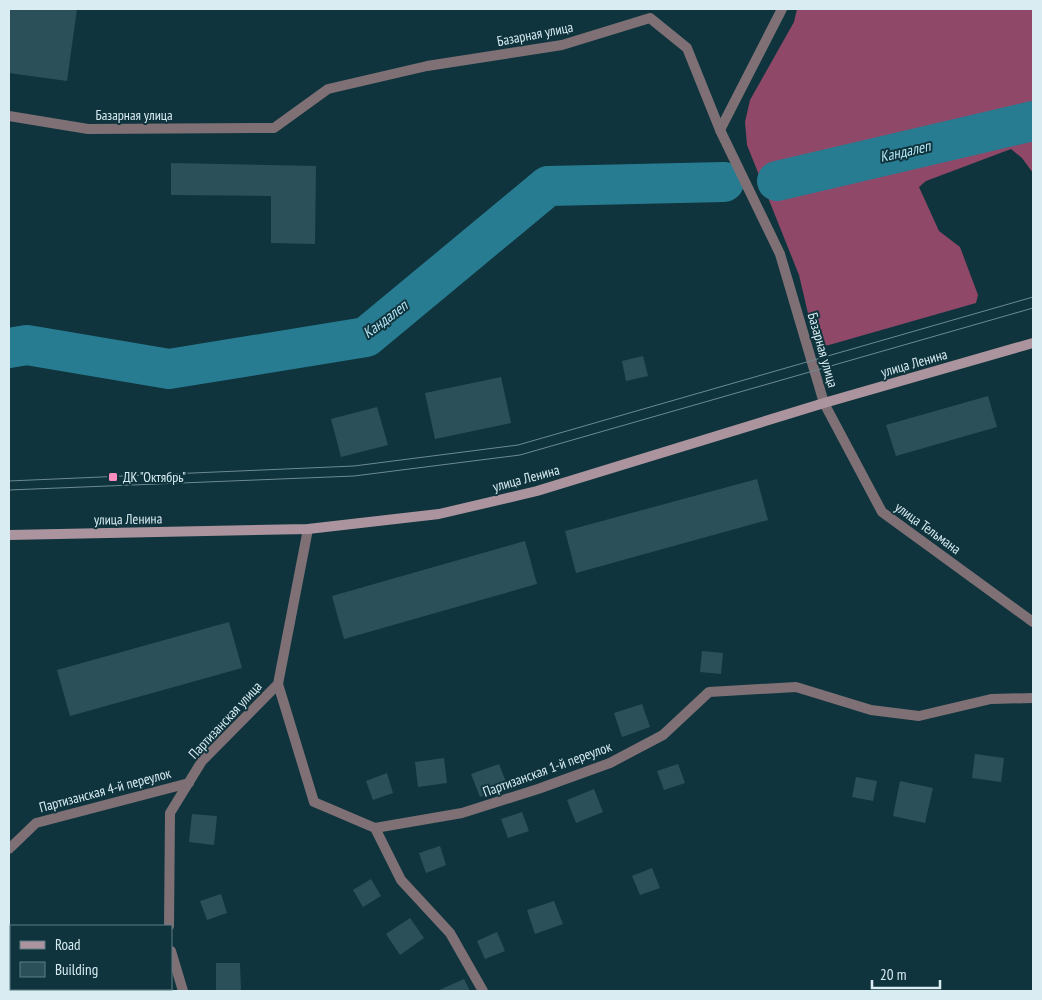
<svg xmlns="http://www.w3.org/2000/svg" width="1042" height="1000" font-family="'PT Sans Narrow',sans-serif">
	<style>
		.forest { fill: #904868 }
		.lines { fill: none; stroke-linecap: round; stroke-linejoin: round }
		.river { stroke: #287c91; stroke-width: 40 }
		.building { fill: #2c505a }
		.lane { stroke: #7e7075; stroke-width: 10 }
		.street { stroke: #7e7075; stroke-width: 10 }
		.secondary { stroke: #ab949d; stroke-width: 10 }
		.tram { stroke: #6d8a91; stroke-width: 1 }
		.poi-dot { fill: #fd8ebf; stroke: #0f343d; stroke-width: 2 }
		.labels { text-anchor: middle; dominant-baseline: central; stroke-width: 4; stroke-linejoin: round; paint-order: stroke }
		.street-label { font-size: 14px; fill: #d8ecf2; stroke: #0f343d }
		.poi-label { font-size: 14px; fill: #d8ecf2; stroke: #0f343d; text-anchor: start }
		.water-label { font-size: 15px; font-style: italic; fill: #b4e5f4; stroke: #0f343d }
	</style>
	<rect width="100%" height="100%" fill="#0f343d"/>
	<!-- forest -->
	<path class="forest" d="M797 9H1033V173L1022 158 1011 149 926 181 919 187 939 231 960 247 978 295 976 303 829 345 820 346 814 339 799 275 747 145 745 122 750 100 794 22Z"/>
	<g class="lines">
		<!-- river -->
		<path class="river" d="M777 181 1033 121
			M9 348 27 345 169 369 366 337 548 186 724 182"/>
	</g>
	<!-- building -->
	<path class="building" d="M9 9H77L67 81 9 73Z
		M171 163 316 166 315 244 271 243V196L171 195Z
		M643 356 648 376 626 381 622 361Z
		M501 377 511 423 435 439 425 393Z
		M988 396 997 427 896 456 886 425Z
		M377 407 388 445 341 457 331 419Z
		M757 479 768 520 576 573 565 531Z
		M525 541 537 584 344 639 332 596Z
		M229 622 242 668 70 716 57 670Z
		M702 651 723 653 721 674 700 672Z
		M642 704 650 727 622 737 614 713Z
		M975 754 1004 758 1001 782 972 778Z
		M444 758 447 783 418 787 415 762Z
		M499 764 508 787 480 797 471 774Z
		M678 764 685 783 664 790 657 771Z
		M387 773 393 793 373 800 366 781Z
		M856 777 877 781 873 801 852 797Z
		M900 781 933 788 925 823 893 816Z
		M594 789 603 812 576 823 567 800Z
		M522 812 529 831 508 838 501 819Z
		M192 814 217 816 214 845 189 842Z
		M440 846 446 865 426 873 419 853Z
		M652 868 660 888 640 895 632 876Z
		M371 879 381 896 363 907 353 890Z
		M221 894 227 913 207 920 200 901Z
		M554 901 563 924 535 934 527 910Z
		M410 918 424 938 400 955 386 934Z
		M497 932 505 951 485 959 477 941Z
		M216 963H240L241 991H216Z
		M464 979 470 991H437Z"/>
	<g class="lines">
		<!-- lane -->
		<path class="lane" d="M720 130 782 9"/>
		<!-- street -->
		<path class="street" d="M9 116 88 129 274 128 328 89 427 66 562 45 650 18 687 48 720 130 780 254 824 403 882 512 1033 622
			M278 684 314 802 375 828 401 880 450 933 483 991
			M375 828 462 813 538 789 610 763 663 735 709 692 796 687 871 710 919 716 991 699 1033 698
			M9 849 36 823 189 783
			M169 926 170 813 202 761 278 684 308 529
			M171 951 183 991"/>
		<!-- secondary -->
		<path class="secondary" d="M9 535 308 529 439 514 537 491 824 403 1033 343"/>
		<!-- tram -->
		<path class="tram" d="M9 481 354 466 518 445 1033 297
			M9 490 354 476 520 455 1033 308"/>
	</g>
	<!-- markers -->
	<rect class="poi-dot" x="108" y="472" width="10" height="10" rx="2.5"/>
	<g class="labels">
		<!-- street labels -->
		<g class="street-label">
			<text transform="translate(535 34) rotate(-11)">Базарная улица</text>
			<text x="134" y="115">Базарная улица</text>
			<text transform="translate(823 350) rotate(74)">Базарная улица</text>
			<text transform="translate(914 363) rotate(-16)">улица Ленина</text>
			<text transform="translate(526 478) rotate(-15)">улица Ленина</text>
			<text transform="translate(128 519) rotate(-1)">улица Ленина</text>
			<text transform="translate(928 528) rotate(36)">улица Тельмана</text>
			<text transform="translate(225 720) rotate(-47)">Партизанская улица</text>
			<text transform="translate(547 769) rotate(-20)">Партизанская 1-й переулок</text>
			<text transform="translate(105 790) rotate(-15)">Партизанская 4-й переулок</text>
		</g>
		<!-- poi labels -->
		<g class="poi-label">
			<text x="123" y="477">ДК "Октябрь"</text>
		</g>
		<!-- water labels -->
		<g class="water-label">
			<text transform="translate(905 151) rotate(-13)">Кандалеп</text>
			<text transform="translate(385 319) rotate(-37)">Кандалеп</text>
		</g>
	</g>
	<!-- border -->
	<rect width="1042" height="1000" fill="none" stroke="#d8ecf2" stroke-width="20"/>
	<!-- legend -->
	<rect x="10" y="925" width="162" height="65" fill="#0f343d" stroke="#5f7e85"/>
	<rect x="20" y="941" width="25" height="8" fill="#ab949d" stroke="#5f7e85"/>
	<text x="55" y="950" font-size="15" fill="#d8ecf2">Road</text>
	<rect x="20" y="962" width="25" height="15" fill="#2c505a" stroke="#5f7e85"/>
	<text x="55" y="975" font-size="15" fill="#d8ecf2">Building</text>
	<!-- scale -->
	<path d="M872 980v8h68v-8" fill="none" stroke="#d8ecf2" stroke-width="2.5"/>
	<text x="880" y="980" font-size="15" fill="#d8ecf2" stroke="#0f343d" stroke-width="4" paint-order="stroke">20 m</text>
</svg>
